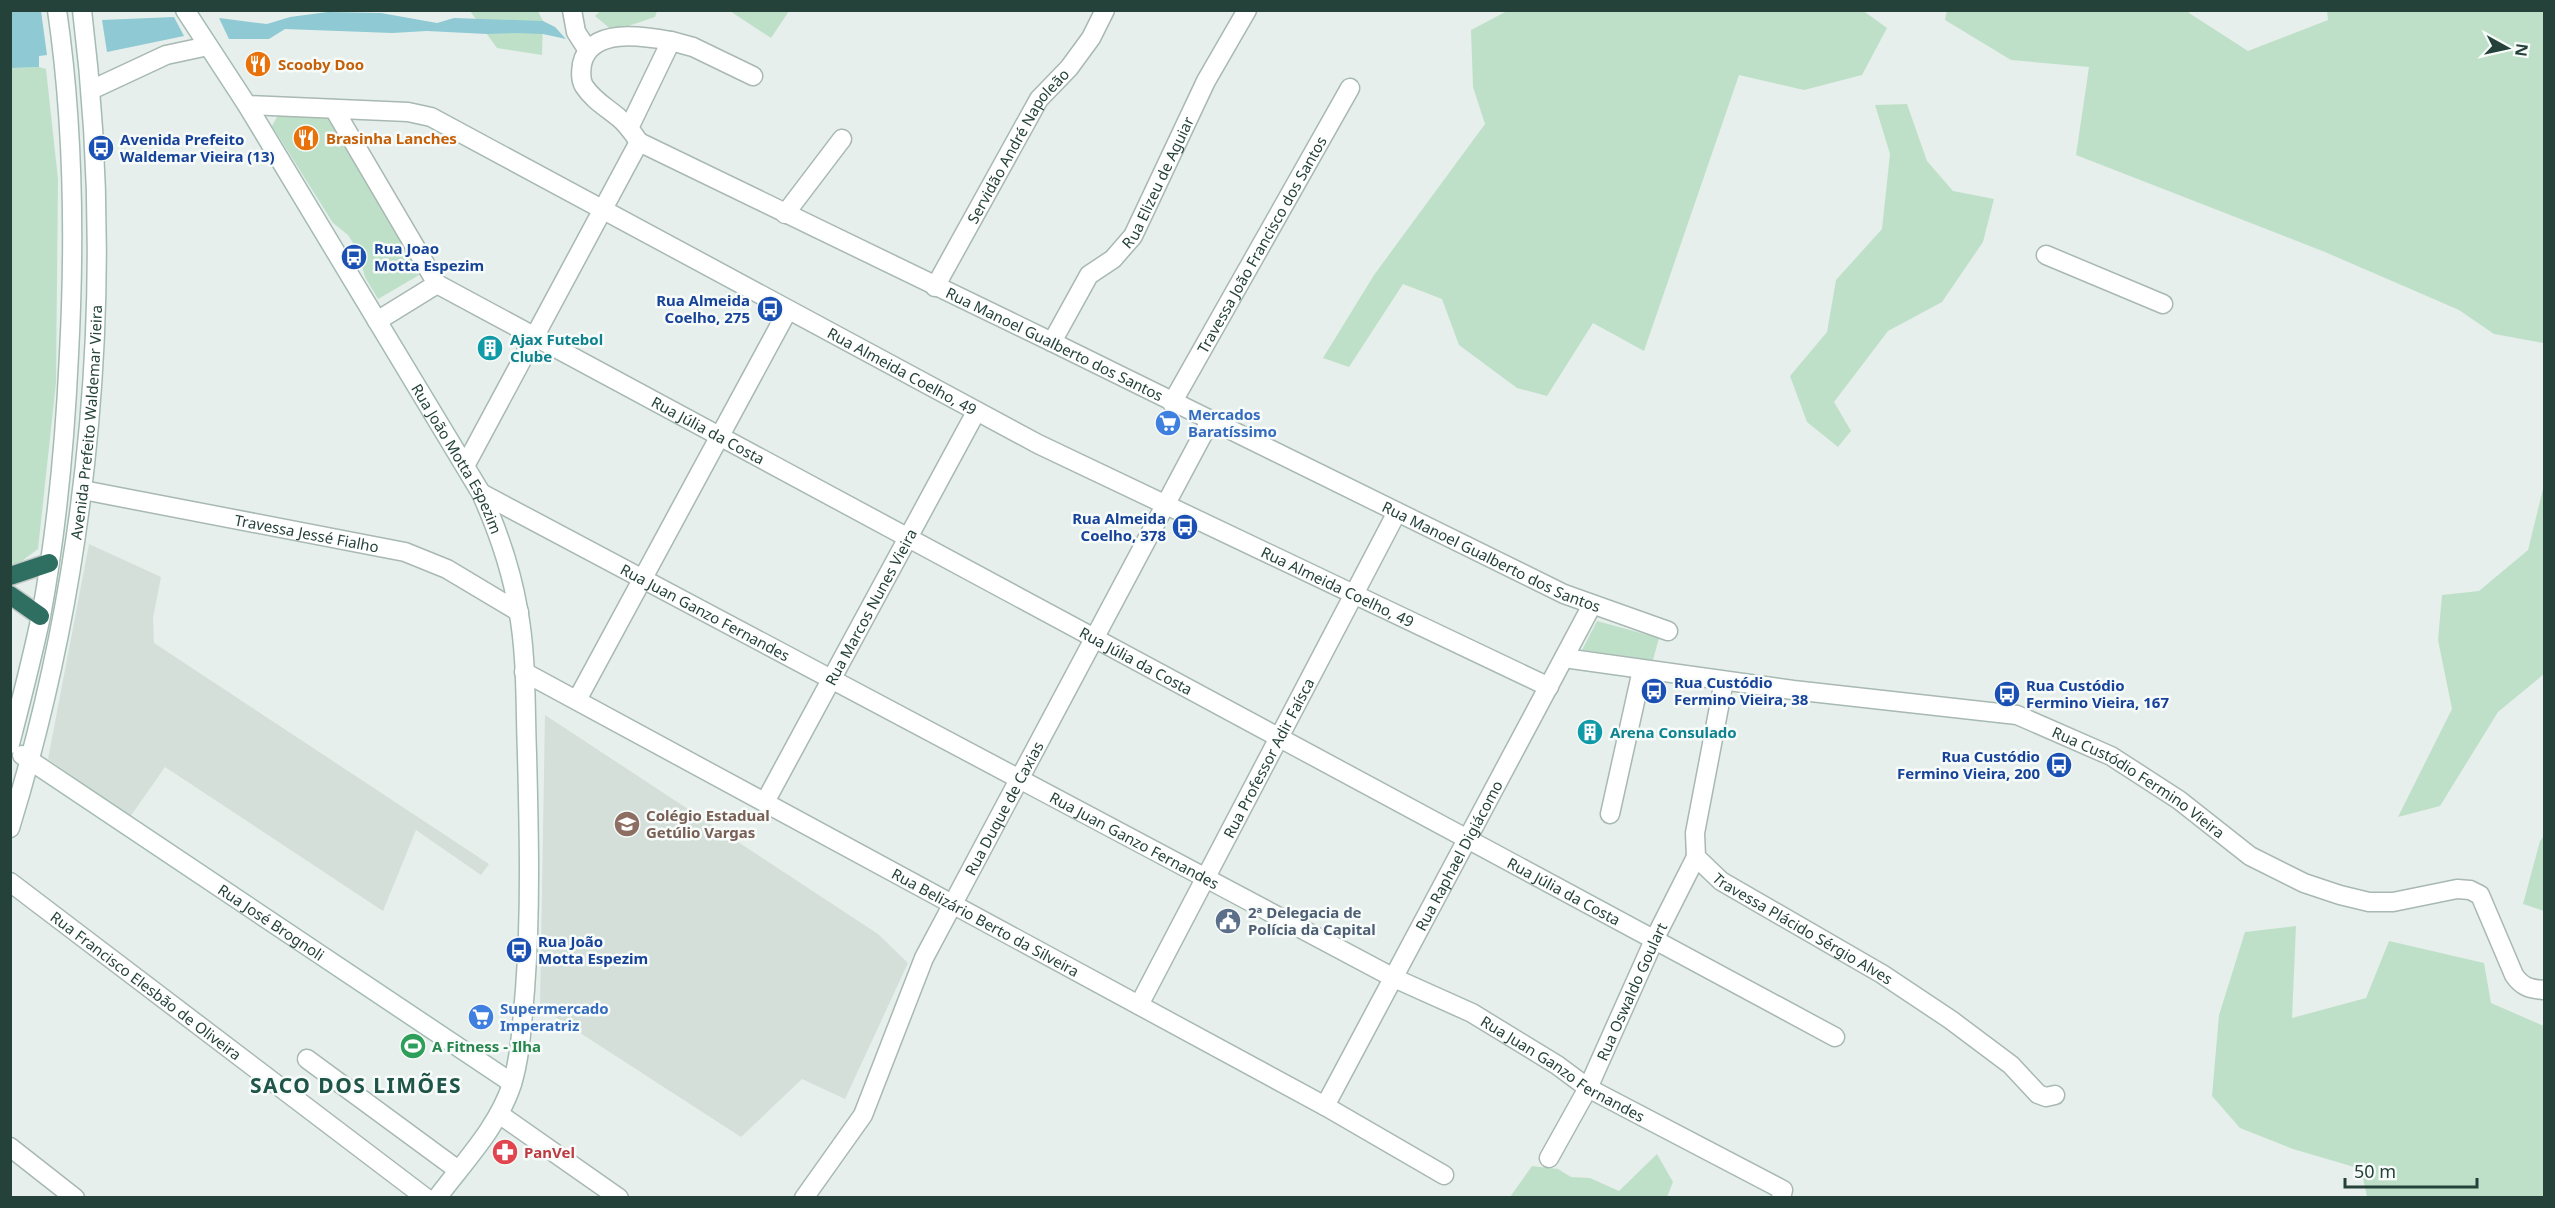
<svg xmlns="http://www.w3.org/2000/svg" width="2555" height="1208" font-family="'Noto Sans',sans-serif">
	<style>
		.built { fill: #d4dfda }
		.green { fill: #bfe0c8 }
		.water { fill: #8ec9d4 }
		.lines { fill: none; stroke-linecap: round; stroke-linejoin: round }
		.street-casing { stroke: #a8b8b2; stroke-width: 21 }
		.secondary-casing { stroke: #a4bbb3; stroke-width: 21 }
		.highway-casing { stroke: #c2cac8; stroke-width: 21 }
		.street { stroke: #fff; stroke-width: 18 }
		.secondary { stroke: #fff; stroke-width: 18 }
		.highway { stroke: #2f6f62; stroke-width: 18 }
		.labels { text-anchor: middle; dominant-baseline: central; stroke-width: 5; stroke-linejoin: round; paint-order: stroke }
		.food-label { font-size: 15px; font-weight: bold; fill: #c56008; stroke: #f7fbf9; text-anchor: start }
		.transit-label { font-size: 15px; font-weight: bold; fill: #164399; stroke: #f7fbf9; text-anchor: start }
		.street-label { font-size: 15px; fill: #24423a; stroke: #f7fbf9 }
		.culture-label { font-size: 15px; font-weight: bold; fill: #0d838f; stroke: #f7fbf9; text-anchor: start }
		.shop-label { font-size: 15px; font-weight: bold; fill: #366cbe; stroke: #f7fbf9; text-anchor: start }
		.education-label { font-size: 15px; font-weight: bold; fill: #785e54; stroke: #f7fbf9; text-anchor: start }
		.service-label { font-size: 15px; font-weight: bold; fill: #4e5e75; stroke: #f7fbf9; text-anchor: start }
		.leisure-label { font-size: 15px; font-weight: bold; fill: #27864d; stroke: #f7fbf9; text-anchor: start }
		.health-label { font-size: 15px; font-weight: bold; fill: #be3a42; stroke: #f7fbf9; text-anchor: start }
		.district-label { font-size: 21px; font-weight: bold; letter-spacing: 1.5px; fill: #1f5548; stroke: #f7fbf9 }
	</style>
	<rect width="100%" height="100%" fill="#e6efeb"/>
	<!-- built -->
	<path class="built" d="M89 544 161 577 153 618 154 643 489 864 481 875 416 830 383 911 165 767 130 817 48 759Z
		M545 715 878 934 908 963 845 1099 802 1079 741 1137 540 1007Z"/>
	<!-- green -->
	<path class="green" d="M1509 10H1862L1887 28 1862 75 1804 90 1739 75 1644 351 1593 323 1547 396 1517 388 1459 345 1442 299 1403 284 1349 367 1323 358 1374 275 1485 124 1473 87 1471 30Z
		M1947 10 2189 11V13L2248 51 2328 20 2327 11H2544V343L2494 334 2459 310 2325 252 2076 155 2089 67 2011 60 1945 20Z
		M470 11H538L543 21 542 55 497 48Z
		M600 11H657L655 17 613 31 595 16Z
		M730 11H789L771 38Z
		M39 67 46 69 58 179 56 383 38 549 11 569V68Z
		M1907 104 1927 161 1953 191 1994 199 1983 242 1942 302 1888 331 1834 402 1851 431 1838 447 1807 422 1790 376 1827 332 1836 280 1882 229 1890 154 1875 105Z
		M278 115 331 118 421 274 378 299 365 277 358 251 348 235 333 223 272 126Z
		M2544 485V674L2498 712 2440 806 2398 817 2452 709 2438 640 2442 595 2479 591 2528 550Z
		M1597 621 1659 638 1653 660 1582 650Z
		M2544 836V911L2523 904 2540 841Z
		M2296 926 2292 1018 2366 998 2389 941 2484 963 2491 1003 2544 1026V1197H2367L2361 1169 2293 1149 2240 1128 2212 1096 2219 1015 2245 932Z
		M1657 1154 1673 1182 1667 1197H1510L1532 1166 1558 1169 1571 1177 1590 1178 1619 1191Z"/>
	<!-- water -->
	<path class="water" d="M10 11H41L47 55 39 56V67L11 68Z
		M328 12 381 13 437 23 454 18 543 21 555 27 566 39 543 34 516 33 487 34 427 31 392 33 285 29 269 39H229L219 18 267 24 290 17Z
		M174 17 184 36 107 52 102 20Z"/>
	<g class="lines">
		<defs>
			<g id="street">
				<path d="M572 10 576 32 587 49"/>
				<path d="M91 90 166 55 208 46"/>
				<path id="s1" d="M247 105 408 112 431 117 1038 444 1549 687"/>
				<path d="M334 109 437 284 377 321"/>
				<path d="M629 128 671 41 693 47 753 76"/>
				<path id="s2" d="M639 142 1052 342 1564 594 1668 631"/>
				<path d="M639 142C633 133 627 124 618 117 606 107 593 100 584 86 580 79 581 71 582 64 590 27 643 36 671 41"/>
				<path d="M785 214 842 139"/>
				<path d="M2046 255 2163 304"/>
				<path id="s3" d="M437 284 1835 1037"/>
				<path id="s4" d="M935 287 1039 99 1069 68 1091 38 1105 10"/>
				<path id="s5" d="M1052 342 1089 275 1113 259 1133 236 1206 81 1247 10"/>
				<path id="s6" d="M1172 403 1350 88"/>
				<path d="M465 466 639 142"/>
				<path id="s7" d="M83 490 405 552 447 569 519 612"/>
				<path id="s8" d="M481 493 1394 978 1472 1013 1557 1065 1588 1088 1783 1190 1781 1198"/>
				<path id="s9" d="M1564 658 1793 690 2017 715 2111 756 2179 800 2250 856 2304 883 2340 895 2369 902H2393L2457 889 2470 890 2480 895 2514 975C2522 987 2530 989 2544 990"/>
				<path id="s10" d="M524 672 1325 1106 1444 1175"/>
				<path id="s11" d="M1724 681 1695 833 1696 857 1721 881 1882 974 1951 1020 2011 1065 2038 1094 2046 1097 2055 1095"/>
				<path d="M577 700 788 310"/>
				<path id="s12" d="M765 802 976 412"/>
				<path d="M1610 814 1642 670"/>
				<path id="s13" d="M10 882 426 1198"/>
				<path id="s14" d="M1139 1005 1397 512"/>
				<path d="M307 1059 458 1170"/>
				<path id="s15" d="M1325 1106 1592 605"/>
				<path d="M499 1114 619 1198"/>
				<path d="M10 1147 75 1198"/>
				<path id="s16" d="M1549 1158 1588 1088 1655 938 1696 857"/>
				<path id="s17" d="M804 1198 863 1115 924 958 1210 421"/>
			</g>
			<g id="secondary">
				<path id="s18" d="M185 10 247 105 481 493C498 531 511 568 518 609 527 656 525 706 527 754 529 833 531 911 525 990 522 1021 521 1054 512 1084 498 1127 464 1162 437 1198"/>
				<path d="M10 744C21 701 32 659 41 616 57 530 65 442 69 354 75 239 74 125 57 10"/>
				<path id="s19" d="M22 755 512 1083"/>
				<path id="s20" d="M10 828C91 565 116 284 82 10"/>
			</g>
			<path id="highway" d="M10 576 49 563
				M10 595 40 616"/>
		</defs>
		<!-- street casing -->
		<use href="#street" class="street-casing"/>
		<!-- secondary casing -->
		<use href="#secondary" class="secondary-casing"/>
		<!-- highway casing -->
		<use href="#highway" class="highway-casing"/>
		<!-- street -->
		<use href="#street" class="street"/>
		<!-- secondary -->
		<use href="#secondary" class="secondary"/>
		<!-- highway -->
		<use href="#highway" class="highway"/>
	</g>
	<!-- icons -->
	<defs>
		<symbol id="restaurant-disc" viewBox="-11 -11 22 22"><circle r="9.5" fill="#e8710a" stroke="#f7fbf9"/><path d="M-5-6h1v4h1v-4h1v4h1v-4h1v5L-1.5 .5V6h-2V.5L-5-1ZM5-6V6H3V1.5H1.5Q1.5-4 5-6Z" fill="#fff"/></symbol>
		<symbol id="bus-disc" viewBox="-11 -11 22 22"><circle r="9.5" fill="#1a4fb4" stroke="#f7fbf9"/><path d="M-5-6H5V4H4V6H2V4H-2V6H-4V4H-5ZM-3.5-4V0h7V-4ZM-3.5 1.2v1.5H-2V1.2ZM2 1.2v1.5H3.5V1.2Z" fill="#fff"/></symbol>
		<symbol id="building-disc" viewBox="-11 -11 22 22"><circle r="9.5" fill="#0f9aa8" stroke="#f7fbf9"/><path d="M-4-6H4V6H1V3H-1V6H-4ZM-2.5-4.3h1.7v1.8h-1.7ZM.8-4.3h1.7v1.8H.8ZM-2.5-1h1.7V.8h-1.7ZM.8-1h1.7V.8H.8Z" fill="#fff"/></symbol>
		<symbol id="supermarket-disc" viewBox="-11 -11 22 22"><circle r="9.5" fill="#3f7fe0" stroke="#f7fbf9"/><path d="M-6-5.5h2.5l.6 2H6L4.5 2H-2.5L-4.4-4H-6ZM-1.5 3.2a1.3 1.3 0 1 0 .1 0ZM3 3.2a1.3 1.3 0 1 0 .1 0Z" fill="#fff"/></symbol>
		<symbol id="school-disc" viewBox="-11 -11 22 22"><circle r="9.5" fill="#8d6e63" stroke="#f7fbf9"/><path d="M0-5L7-2L0 1L-7-2ZM-4 1L0 2.5L4 1V4Q0 6-4 4Z" fill="#fff"/></symbol>
		<symbol id="civic-disc" viewBox="-11 -11 22 22"><circle r="9.5" fill="#5c6f8a" stroke="#f7fbf9"/><path d="M-.6-6.5H3V-4.5H.6V-3L4-1V1h2V6H-6V1h2V-1L-.6-3ZM-1.2 2.5V6h2.4V2.5Z" fill="#fff"/></symbol>
		<symbol id="stadium-disc" viewBox="-11 -11 22 22"><circle r="9.5" fill="#2e9e5b" stroke="#f7fbf9"/><path d="M0-5a6.5 5 0 1 0 0 10a6.5 5 0 1 0 0-10ZM-3.5-1.8h7v3.6h-7Z" fill="#fff"/></symbol>
		<symbol id="pharmacy-disc" viewBox="-11 -11 22 22"><circle r="9.5" fill="#e0444e" stroke="#f7fbf9"/><path d="M-2-6h4v4h4v4h-4v4h-4v-4h-4v-4h4Z" fill="#fff"/></symbol>
	</defs>
	<g fill-rule="evenodd">
		<use href="#restaurant-disc" x="243" y="49" width="30" height="30"/>
		<use href="#restaurant-disc" x="291" y="123" width="30" height="30"/>
		<use href="#bus-disc" x="86" y="133" width="30" height="30"/>
		<use href="#bus-disc" x="339" y="242" width="30" height="30"/>
		<use href="#bus-disc" x="755" y="294" width="30" height="30"/>
		<use href="#building-disc" x="475" y="333" width="30" height="30"/>
		<use href="#supermarket-disc" x="1153" y="408" width="30" height="30"/>
		<use href="#bus-disc" x="1170" y="512" width="30" height="30"/>
		<use href="#bus-disc" x="1639" y="676" width="30" height="30"/>
		<use href="#bus-disc" x="1992" y="679" width="30" height="30"/>
		<use href="#building-disc" x="1575" y="717" width="30" height="30"/>
		<use href="#bus-disc" x="2044" y="750" width="30" height="30"/>
		<use href="#school-disc" x="612" y="809" width="30" height="30"/>
		<use href="#civic-disc" x="1213" y="906" width="30" height="30"/>
		<use href="#bus-disc" x="504" y="935" width="30" height="30"/>
		<use href="#supermarket-disc" x="466" y="1002" width="30" height="30"/>
		<use href="#stadium-disc" x="398" y="1031" width="30" height="30"/>
		<use href="#pharmacy-disc" x="490" y="1137" width="30" height="30"/>
	</g>
	<g class="labels">
		<!-- food labels -->
		<g class="food-label">
			<text x="278" y="64">Scooby Doo</text>
			<text x="326" y="138">Brasinha Lanches</text>
		</g>
		<!-- transit labels -->
		<g class="transit-label">
			<text x="120" y="139">Avenida Prefeito<tspan x="120" dy="17">Waldemar Vieira (13)</tspan></text>
			<text x="374" y="248">Rua Joao<tspan x="374" dy="17">Motta Espezim</tspan></text>
			<text x="750" y="300" text-anchor="end">Rua Almeida<tspan x="750" dy="17">Coelho, 275</tspan></text>
			<text x="1166" y="518" text-anchor="end">Rua Almeida<tspan x="1166" dy="17">Coelho, 378</tspan></text>
			<text x="1674" y="682">Rua Custódio<tspan x="1674" dy="17">Fermino Vieira, 38</tspan></text>
			<text x="2026" y="685">Rua Custódio<tspan x="2026" dy="17">Fermino Vieira, 167</tspan></text>
			<text x="2040" y="756" text-anchor="end">Rua Custódio<tspan x="2040" dy="17">Fermino Vieira, 200</tspan></text>
			<text x="538" y="941">Rua João<tspan x="538" dy="17">Motta Espezim</tspan></text>
		</g>
		<!-- street labels -->
		<g class="street-label">
			<text stroke="none"><textPath href="#s4" startOffset="164">Servidão André Napoleão</textPath></text>
			<text stroke="none"><textPath href="#s5" startOffset="195">Rua Elizeu de Aguiar</textPath></text>
			<text stroke="none"><textPath href="#s6" startOffset="182">Travessa João Francisco dos Santos</textPath></text>
			<text stroke="none"><textPath href="#s2" startOffset="462">Rua Manoel Gualberto dos Santos</textPath></text>
			<text stroke="none"><textPath href="#s1" startOffset="720">Rua Almeida Coelho, 49</textPath></text>
			<text stroke="none"><textPath href="#s20" startOffset="414">Avenida Prefeito Waldemar Vieira</textPath></text>
			<text stroke="none"><textPath href="#s3" startOffset="308">Rua Júlia da Costa</textPath></text>
			<text stroke="none"><textPath href="#s18" startOffset="525">Rua João Motta Espezim</textPath></text>
			<text stroke="none"><textPath href="#s7" startOffset="228">Travessa Jessé Fialho</textPath></text>
			<text stroke="none"><textPath href="#s2" startOffset="948">Rua Manoel Gualberto dos Santos</textPath></text>
			<text stroke="none"><textPath href="#s1" startOffset="1206">Rua Almeida Coelho, 49</textPath></text>
			<text stroke="none"><textPath href="#s12" startOffset="222">Rua Marcos Nunes Vieira</textPath></text>
			<text stroke="none"><textPath href="#s8" startOffset="254">Rua Juan Ganzo Fernandes</textPath></text>
			<text stroke="none"><textPath href="#s3" startOffset="794">Rua Júlia da Costa</textPath></text>
			<text stroke="none"><textPath href="#s14" startOffset="279">Rua Professor Adir Faísca</textPath></text>
			<text stroke="none"><textPath href="#s9" startOffset="596">Rua Custódio Fermino Vieira</textPath></text>
			<text stroke="none"><textPath href="#s17" startOffset="440">Rua Duque de Caxias</textPath></text>
			<text stroke="none"><textPath href="#s8" startOffset="740">Rua Juan Ganzo Fernandes</textPath></text>
			<text stroke="none"><textPath href="#s15" startOffset="284">Rua Raphael Digiácomo</textPath></text>
			<text stroke="none"><textPath href="#s3" startOffset="1280">Rua Júlia da Costa</textPath></text>
			<text stroke="none"><textPath href="#s10" startOffset="525">Rua Belizário Berto da Silveira</textPath></text>
			<text stroke="none"><textPath href="#s19" startOffset="300">Rua José Brognoli</textPath></text>
			<text stroke="none"><textPath href="#s11" startOffset="308">Travessa Plácido Sérgio Alves</textPath></text>
			<text stroke="none"><textPath href="#s13" startOffset="171">Rua Francisco Elesbão de Oliveira</textPath></text>
			<text stroke="none"><textPath href="#s16" startOffset="186">Rua Oswaldo Goulart</textPath></text>
			<text stroke="none"><textPath href="#s8" startOffset="1226">Rua Juan Ganzo Fernandes</textPath></text>
		</g>
		<!-- culture labels -->
		<g class="culture-label">
			<text x="510" y="339">Ajax Futebol<tspan x="510" dy="17">Clube</tspan></text>
			<text x="1610" y="732">Arena Consulado</text>
		</g>
		<!-- shop labels -->
		<g class="shop-label">
			<text x="1188" y="414">Mercados<tspan x="1188" dy="17">Baratíssimo</tspan></text>
			<text x="500" y="1008">Supermercado<tspan x="500" dy="17">Imperatriz</tspan></text>
		</g>
		<!-- education labels -->
		<g class="education-label">
			<text x="646" y="815">Colégio Estadual<tspan x="646" dy="17">Getúlio Vargas</tspan></text>
		</g>
		<!-- service labels -->
		<g class="service-label">
			<text x="1248" y="912">2ª Delegacia de<tspan x="1248" dy="17">Polícia da Capital</tspan></text>
		</g>
		<!-- leisure labels -->
		<g class="leisure-label">
			<text x="432" y="1046">A Fitness - Ilha</text>
		</g>
		<!-- health labels -->
		<g class="health-label">
			<text x="524" y="1152">PanVel</text>
		</g>
		<!-- district labels -->
		<g class="district-label">
			<text x="356" y="1085">SACO DOS LIMÕES</text>
		</g>
	</g>
	<!-- border -->
	<rect width="2555" height="1208" fill="none" stroke="#24423a" stroke-width="24"/>
	<!-- north arrow -->
	<g transform="translate(2507 48) rotate(98)" stroke="#f7fbf9" stroke-width="4.5" paint-order="stroke">
	<path d="M0-4.5L10 22L0 15L-10 22Z" fill="#24423a"/>
	<text y="-9" font-size="16" font-weight="bold" text-anchor="middle" fill="#24423a">N</text>
	</g>
	<!-- scale -->
	<path d="M2345 1178v9h132v-9" fill="none" stroke="#24423a" stroke-width="3"/>
	<text x="2354" y="1178" font-size="18" fill="#24423a" stroke="#f7fbf9" stroke-width="4.5" paint-order="stroke">50 m</text>
</svg>
